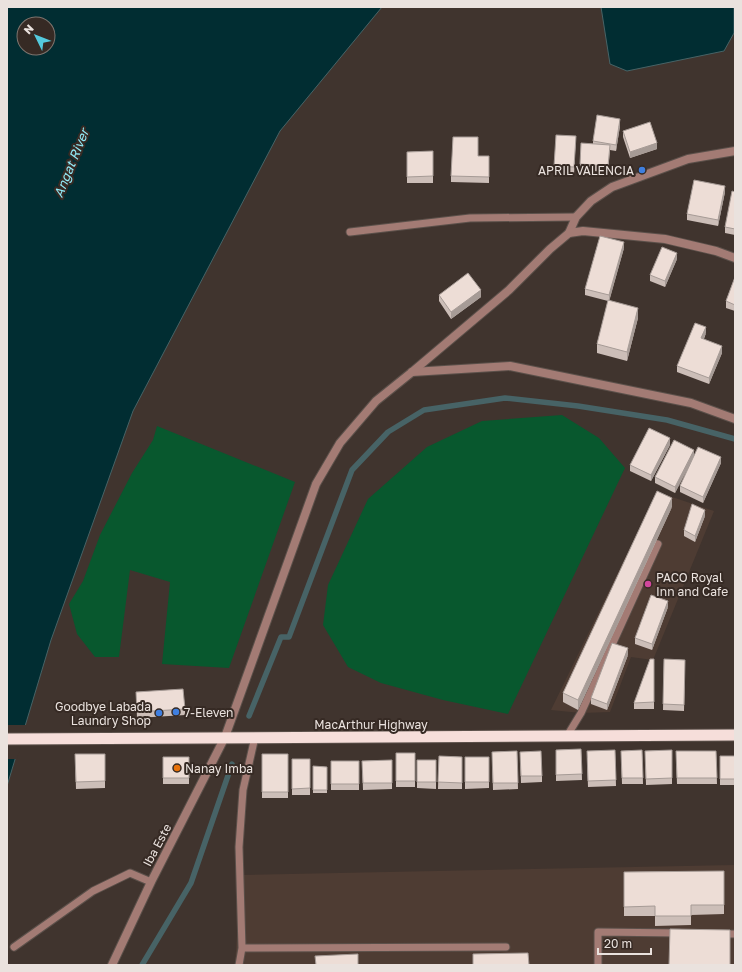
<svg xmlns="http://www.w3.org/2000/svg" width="742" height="972" font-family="'Golos Text',sans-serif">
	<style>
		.built { fill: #4e3c33 }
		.green { fill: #08582e }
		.water { fill: #012d32; stroke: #476366; fill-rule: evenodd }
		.pier { fill: #40342e }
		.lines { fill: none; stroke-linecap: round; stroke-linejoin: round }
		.stream { stroke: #476366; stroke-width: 5.5 }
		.service-casing { stroke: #5b504a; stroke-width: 9 }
		.minor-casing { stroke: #5b504a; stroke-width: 10 }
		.tertiary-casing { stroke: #5b504a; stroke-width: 10 }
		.trunk-casing { stroke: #5b504a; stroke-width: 13 }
		.service { stroke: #a37b74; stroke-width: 7 }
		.minor { stroke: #a37b74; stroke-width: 8 }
		.tertiary { stroke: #a37b74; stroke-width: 8 }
		.trunk { stroke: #f6deda; stroke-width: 11 }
		.wall { fill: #ccbeb8 }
		.shaded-wall { fill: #a69b96 }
		.building { fill: #edddd6; stroke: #a69b96 }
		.shop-dot { fill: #3f7fe0; stroke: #362a24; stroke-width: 1.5 }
		.hotel-dot { fill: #d1479c; stroke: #362a24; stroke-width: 1.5 }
		.food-dot { fill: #e8710a; stroke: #362a24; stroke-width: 1.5 }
		.labels { text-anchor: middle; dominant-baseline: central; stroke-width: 4; stroke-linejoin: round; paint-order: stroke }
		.poi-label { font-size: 12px; fill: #eae2de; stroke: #362a24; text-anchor: start }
		.street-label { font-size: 12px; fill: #eae2de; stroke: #362a24 }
		.water-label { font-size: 13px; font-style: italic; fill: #92ebf7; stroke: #362a24 }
	</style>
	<rect width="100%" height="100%" fill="#40342e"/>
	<!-- built -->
	<path class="built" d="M657 492 714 511 653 660 631 657 610 712 581 713 551 710Z
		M735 865V965H235L241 875Z"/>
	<!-- green -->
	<path class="green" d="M562 415 599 438 625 468 508 714 443 700 381 683 348 667 323 625 328 585 368 499 427 447 482 421Z
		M157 426 295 482 229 668 162 664 170 582 130 570 119 657H95L77 634 69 604 83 581 100 535 132 473 153 440Z"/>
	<!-- water -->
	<path class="water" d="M7 7H382L280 131 133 411 51 640 7 786ZM24 24H48V48H24Z
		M601 7H734V33L724 51 627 71 610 64Z"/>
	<!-- pier -->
	<path class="pier" d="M7 725H27L17 759H7Z"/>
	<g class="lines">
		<!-- stream -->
		<path class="stream" d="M249 716 281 637H289L352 470 388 432 424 410 505 398 578 406 667 420 735 439
			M142 965 191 883 232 764"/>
		<defs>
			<path id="service" d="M350 232 470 218 576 217
				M567 736 581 713 658 544
				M255 737 243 790 239 847 242 948 506 947
				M721 934H735
				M14 947 93 891 130 873 151 882
				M239 965 242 948
				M598 965V932L679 933"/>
			<path id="minor" d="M569 233 576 217 591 201 612 187 688 159 735 151
				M412 372 510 366 691 403 735 419"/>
			<path id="tertiary" d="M112 965 151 882 225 737 316 484 340 443 376 401 412 372 509 290 550 249 569 233 583 231 665 239 716 251 735 258"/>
			<path id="trunk" d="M7 739 735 735"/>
		</defs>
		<!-- service casing -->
		<use href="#service" class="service-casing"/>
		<!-- minor casing -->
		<use href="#minor" class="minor-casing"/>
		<!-- tertiary casing -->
		<use href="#tertiary" class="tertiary-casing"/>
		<!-- trunk casing -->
		<use href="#trunk" class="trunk-casing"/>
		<!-- service -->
		<use href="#service" class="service"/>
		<!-- minor -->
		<use href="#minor" class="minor"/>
		<!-- tertiary -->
		<use href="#tertiary" class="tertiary"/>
		<!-- trunk -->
		<use href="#trunk" class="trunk"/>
	</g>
	<!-- wall -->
	<path class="wall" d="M620 126 616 151 610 150 608 172 580 170V164L593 144V141Z
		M623 131 657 149 630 158 623 137Z
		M576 136 574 174 554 173V166Z
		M433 151V183H407V152Z
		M478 156H489V183L451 182V176Z
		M725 192 718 226 687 220V214Z
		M735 192V235L725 233V227Z
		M624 248 609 301 638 318 627 361 597 353V344L608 301 585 295V289Z
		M677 259 665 287 650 281V275Z
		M735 277V311L726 308V301Z
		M439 295 481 297 451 319 439 301Z
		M706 333 704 339 722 353 709 384 677 372V366Z
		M670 445 651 481 630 471V465Z
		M694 456 721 463 703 503 680 492V486L690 463 675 493 655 483V477Z
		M672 507 578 710 563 702V693Z
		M705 516 695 542 684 536V530Z
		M668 607 652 650 635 644V638Z
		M628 655 607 710 591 704V698Z
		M654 659V709H634V703Z
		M664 659 685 660 684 711 663 710Z
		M136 692 185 709V715L137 718Z
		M581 749 582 780 556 781V750Z
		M615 750 616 786 588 787 587 758Z
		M642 750 643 784H622L621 751Z
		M672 750V784L646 785 645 751Z
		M517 751 518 789 493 790 492 752Z
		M676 751H716L717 784H677Z
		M520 752 542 776V782L521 783Z
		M396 753H415V787H396Z
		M75 754H105V788L76 789Z
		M262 754H288V798H262Z
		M439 756 462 757V789H438Z
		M720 756H735V785H720Z
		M163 757H189V784H163Z
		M465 757H489V788L465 789Z
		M292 759H310V795H292Z
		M392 760V789L363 790 362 761Z
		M417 760H436V789L417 788Z
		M331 761H359V790H331Z
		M313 766 327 767V793H313Z
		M724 871V914L691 915V925L655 926V916H624V872Z"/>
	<!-- shaded-wall -->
	<path class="shaded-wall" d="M620 119V126L616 151V145Z
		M657 143V149L630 158V152Z
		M725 186V192L718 226V220Z
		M624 242V248L609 302V295Z
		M677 253V259L665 287V281Z
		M481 290V297L451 319V312Z
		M638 308V318L627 361V352Z
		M706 327V333L701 345V338Z
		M722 346V353L709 384V378Z
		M670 438V445L651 481V475Z
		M694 450V457L675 493V487Z
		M721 457V463L703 503V497Z
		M672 498V507L578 710V700Z
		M705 510V516L695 542V536Z
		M668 601V607L652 650V644Z
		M628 648V655L607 710V704Z"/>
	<!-- building -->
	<path class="building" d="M597 115 620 119 616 145 593 141Z
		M650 122 657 143 630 152 623 131Z
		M556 135 576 136 574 167 554 166Z
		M453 137H478V156H489V177L451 176Z
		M581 143 610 145 608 166 580 164Z
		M433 151V176L407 177V152Z
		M694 180 725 186 718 220 687 214Z
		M732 191 735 192V229L725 227Z
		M600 236 624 242 609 295 585 289Z
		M662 247 677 253 665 281 650 275Z
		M468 273 481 290 451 312 439 295Z
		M735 277V305L726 301Z
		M608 300 638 308 627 352 597 344Z
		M695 323 706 327 701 338 722 346 709 378 677 366Z
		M649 428 670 438 651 475 630 465Z
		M674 440 694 450 675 487 655 477Z
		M698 447 721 457 703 497 680 486Z
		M657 491 672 498 578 700 563 693Z
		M692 504 705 510 695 536 684 530Z
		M651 595 668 601 652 644 635 638Z
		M612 643 628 648 607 704 591 698Z
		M650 659H654V702L634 703Z
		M664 659 685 660 684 705 663 704Z
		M183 689 185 709 137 712 136 692Z
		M581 749 582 774 556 775V750Z
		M615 750 616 780 588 781 587 751Z
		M642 750 643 778H622L621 751Z
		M672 750V778L646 779 645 751Z
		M517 751 518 783H493L492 752Z
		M541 751 542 776H521L520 752Z
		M676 751H716L717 778H677Z
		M396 753H415V781H396Z
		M75 754H105V781L76 782Z
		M262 754H288V792H262Z
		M439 756 462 757V783L438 782Z
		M720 756H735V779H720Z
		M163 757H189V778H163Z
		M465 757H489V782H465Z
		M292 759H310V788L292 789Z
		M392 760V783H363L362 761Z
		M417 760H436V782H417Z
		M331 761H359V784H331Z
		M313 766 327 767V790H313Z
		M724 871V905H691V916H655V906L624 907V872Z
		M670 929 730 930V965H669Z
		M528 953 529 965H473V954Z
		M358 954V965H316L315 956Z"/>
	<!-- markers -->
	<g class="shop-dot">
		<circle cx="642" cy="170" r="4"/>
		<circle cx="176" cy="712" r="4"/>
		<circle cx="159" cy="713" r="4"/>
	</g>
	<circle class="hotel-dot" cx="648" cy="584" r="4"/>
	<circle class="food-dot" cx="177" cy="768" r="4"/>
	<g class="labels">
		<!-- poi labels -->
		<g class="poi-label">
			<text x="634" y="170" text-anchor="end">APRIL VALENCIA</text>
			<text x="656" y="577">PACO Royal<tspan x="656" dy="14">Inn and Cafe</tspan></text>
			<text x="151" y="706" text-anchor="end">Goodbye Labada<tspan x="151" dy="14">Laundry Shop</tspan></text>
			<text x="184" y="712">7-Eleven</text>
			<text x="185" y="768">Nanay Imba</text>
		</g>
		<!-- street labels -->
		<g class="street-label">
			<text x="371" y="724">MacArthur Highway</text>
			<text transform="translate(157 845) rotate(-62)">Iba Este</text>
		</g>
		<!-- water labels -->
		<g class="water-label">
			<text transform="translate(71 163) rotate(-68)">Angat River</text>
		</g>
	</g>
	<!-- border -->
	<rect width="742" height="972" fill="none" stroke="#eae2de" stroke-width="16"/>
	<!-- north arrow -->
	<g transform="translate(36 36) rotate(313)"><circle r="19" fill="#362a24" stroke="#7e746e"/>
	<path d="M0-3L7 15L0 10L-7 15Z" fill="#54cadd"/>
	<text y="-6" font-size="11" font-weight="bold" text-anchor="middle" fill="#eae2de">N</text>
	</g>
	<!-- scale -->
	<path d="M598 948v6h53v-6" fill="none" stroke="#eae2de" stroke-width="2"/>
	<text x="604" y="948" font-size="12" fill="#eae2de" stroke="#362a24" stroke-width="3" paint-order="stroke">20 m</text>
</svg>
